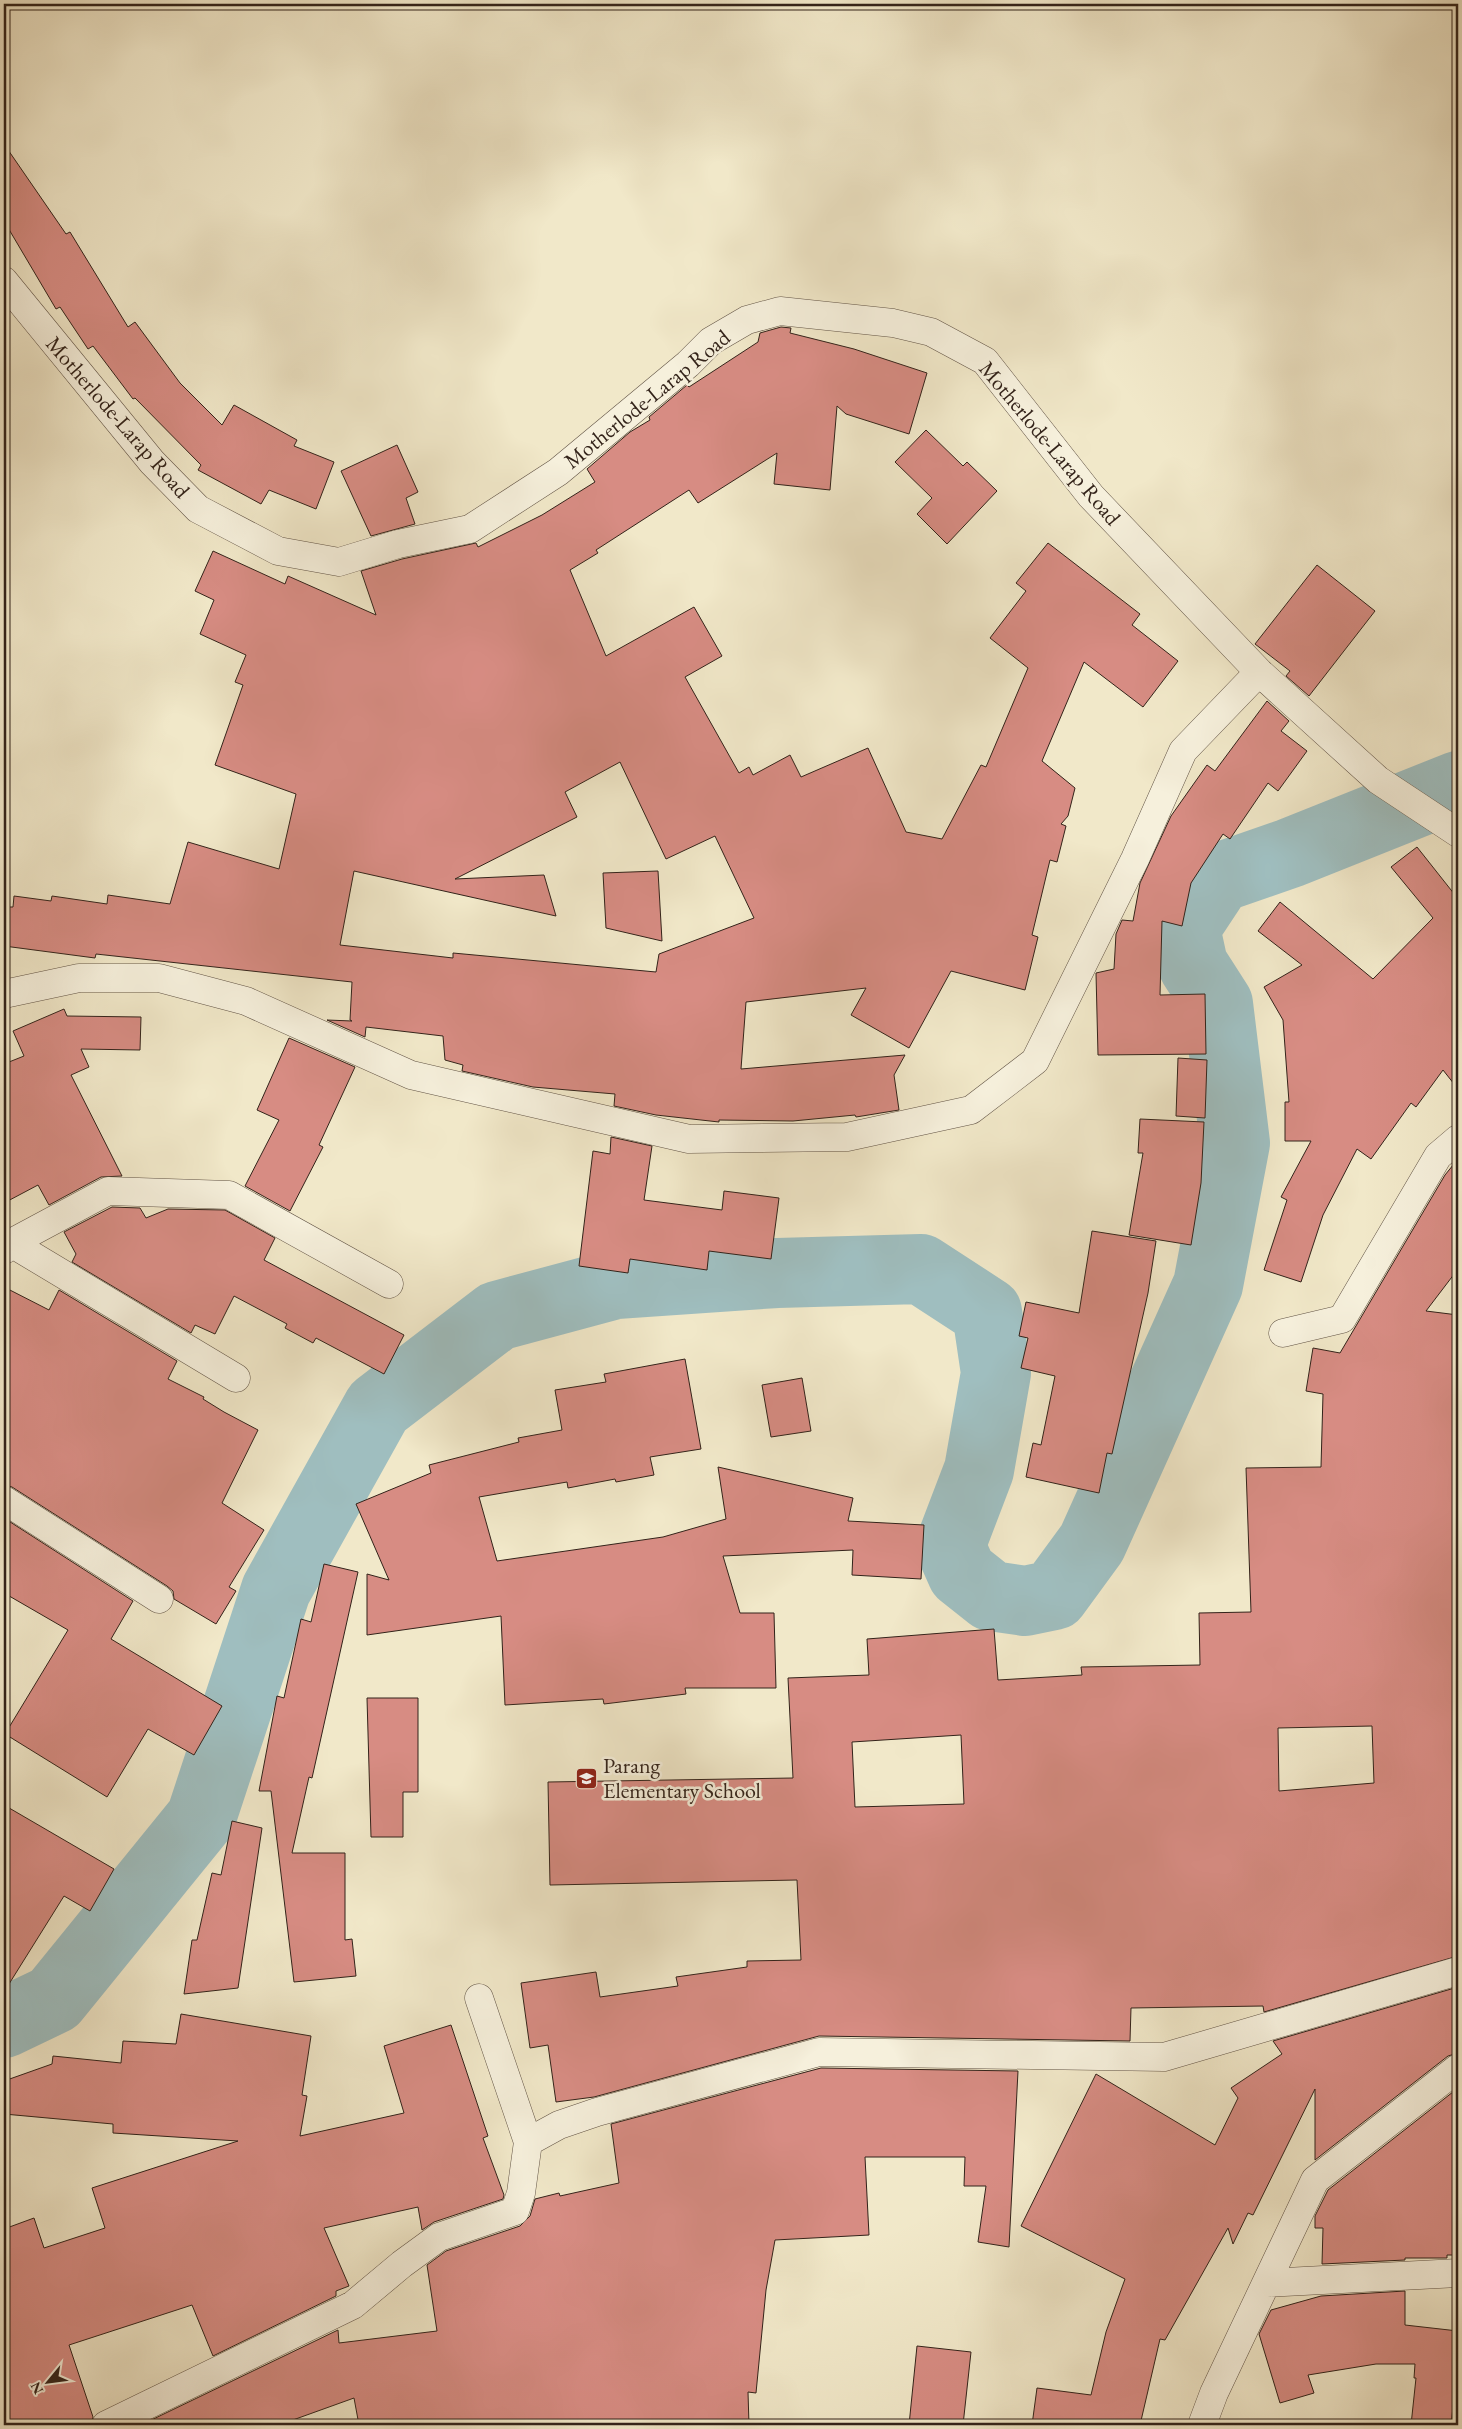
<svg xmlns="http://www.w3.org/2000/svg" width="1462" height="2429" font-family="'EB Garamond',serif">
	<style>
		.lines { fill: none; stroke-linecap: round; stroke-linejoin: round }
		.river { stroke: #9fbebf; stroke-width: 70 }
		.building { fill: #d78c83; stroke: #33231a; fill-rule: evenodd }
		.minor-casing { stroke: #625446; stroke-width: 29 }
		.minor { stroke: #f6f0dc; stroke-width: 28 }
		.labels { text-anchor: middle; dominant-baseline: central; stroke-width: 5; stroke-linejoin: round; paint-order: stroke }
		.street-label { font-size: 22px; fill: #33231a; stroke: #f6f0dc }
		.poi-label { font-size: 22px; fill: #33231a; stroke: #f6f0dc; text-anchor: start }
	</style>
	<rect width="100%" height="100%" fill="#f1e8c9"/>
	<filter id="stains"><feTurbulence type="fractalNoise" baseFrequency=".004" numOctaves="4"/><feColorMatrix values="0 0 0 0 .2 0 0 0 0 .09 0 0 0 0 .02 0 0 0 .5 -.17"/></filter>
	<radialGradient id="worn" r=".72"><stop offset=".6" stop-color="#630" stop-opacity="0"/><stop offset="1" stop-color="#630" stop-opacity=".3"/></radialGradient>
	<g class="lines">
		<!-- river -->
		<path class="river" d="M4 2023 54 1999 201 1818 276 1590 378 1407 497 1316 616 1284 777 1273 921 1269 987 1312 996 1373 979 1470 950 1546 962 1573 991 1596 1025 1601 1054 1595 1092 1543 1208 1285 1235 1143 1218 1004 1193 965 1185 928 1218 878 1290 853 1458 786"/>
	</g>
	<!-- building -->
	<path class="building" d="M4 144 66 234 70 232 128 327 135 322 180 383 222 425 234 405 297 440 294 446 334 462 316 509 269 490 261 504 198 470 201 465 135 398 133 399 93 346 88 349 60 307 56 309 4 221Z
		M781 327 791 328 790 333 854 349 927 373 909 434 846 414 837 406 830 490 774 484 777 453 698 503 689 490 596 550 598 553 570 570 606 656 694 607 722 656 685 677 739 773 749 767 753 775 790 755 801 777 868 748 906 832 942 839 981 765 986 767 1028 668 990 638 1026 591 1016 583 1048 543 1140 614 1132 625 1178 661 1143 707 1084 662 1042 761 1075 788 1068 816 1061 824 1066 826 1057 862 1050 860 1032 935 1038 937 1025 990 951 971 909 1048 851 1015 866 988 746 1002 741 1069 905 1055 894 1075 899 1110 856 1117 855 1115 793 1121 719 1120V1122L656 1115 614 1106 615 1094 533 1087 462 1071 463 1065 445 1060 443 1036 366 1027 365 1037 327 1020 352 1021 350 1020 352 982 96 954 95 958 4 946V907H13L14 896 51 901 52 896 107 904 108 895 170 904 188 842 279 869 296 794 215 765 243 685 235 682 246 655 200 634 214 600 195 591 213 551 285 584 288 576 376 615 361 571 402 559 476 543 478 547 542 515 595 482 587 469 630 432 650 420 649 417 687 385 689 387 758 342 760 333ZM620 762 666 859 715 836 754 918 659 954 656 972 453 953V958L340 945 354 871 556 916 544 875 455 879 577 817 565 792Z
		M926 430 963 466 967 462 997 491 947 544 917 514 932 498 895 462Z
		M397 445 418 492 406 498 415 524 371 536 341 471Z
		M1317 565 1375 611 1309 696 1286 676 1290 671 1255 644Z
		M1267 701 1289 721 1281 731 1307 751 1278 791 1268 783 1230 839 1223 834 1191 883 1182 926 1162 921 1160 995 1205 994 1206 1054 1098 1055 1096 973 1114 969 1116 934 1122 920 1133 921 1140 883 1171 816 1207 765 1215 771Z
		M1417 847 1455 895 1458 892V1089L1443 1070 1416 1107 1411 1103 1371 1159 1357 1149 1323 1215 1301 1282 1264 1270 1287 1200 1281 1197 1311 1141H1285V1102H1289L1283 1020 1264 987 1302 965 1258 931 1280 902 1373 979 1433 918 1391 867Z
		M658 871 662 941 606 928 603 873Z
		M64 1009 67 1016 141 1017 140 1050 81 1049 89 1067 71 1075 122 1176 101 1177 49 1205 38 1185 4 1203V1064L24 1056 13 1031Z
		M289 1038 355 1067 319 1145 323 1147 290 1211 245 1186 279 1120 257 1110Z
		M1178 1058 1207 1060 1205 1118 1176 1116Z
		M1140 1119 1204 1122 1201 1183 1191 1245 1129 1235 1143 1153H1138Z
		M611 1137 652 1146 644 1200 722 1210 724 1191 779 1198 771 1259 709 1251 707 1270 630 1259 628 1273 579 1266 593 1151 610 1154Z
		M1458 1159V1269L1426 1311 1458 1315V1956L1264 2012 1263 2006 1131 2008 1130 2041 819 2036 594 2097 556 2102 548 2045 530 2048 521 1983 596 1972 600 1997 678 1986 676 1977 747 1967V1961L801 1960 797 1880 550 1885 548 1782 793 1778 788 1678 869 1675 867 1639 994 1629 998 1680 1082 1675 1081 1667 1200 1665 1199 1613 1251 1612 1246 1468 1321 1467 1323 1394 1306 1391 1313 1348 1340 1353 1445 1175ZM1372 1726 1374 1783 1279 1791 1278 1728ZM961 1735 964 1804 855 1807 852 1742Z
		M112 1207 140 1208 146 1218 168 1209 225 1210 275 1238 264 1260 404 1335 384 1374 316 1338 313 1343 285 1328 287 1324 234 1296 215 1334 195 1325 191 1333 72 1262 76 1254 64 1232Z
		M1092 1231 1156 1241 1148 1293 1112 1454 1107 1453 1099 1493 1026 1477 1033 1443 1041 1445 1055 1376 1021 1368 1028 1338 1019 1336 1026 1302 1079 1313Z
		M4 1287 49 1310 59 1290 177 1361 168 1379 204 1397 203 1399 224 1412 258 1430 222 1503 264 1530 229 1587 236 1591 216 1624 174 1599 173 1591 167 1586 12 1487 4 1485Z
		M685 1359 701 1449 650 1457 654 1475 616 1482 615 1479 568 1488 567 1482 479 1497 497 1561 663 1537 726 1519 718 1467 853 1498 848 1521 924 1525 921 1579 852 1575 853 1550 723 1556 740 1613H774L776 1688H685L686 1694 604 1704 603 1699 505 1705 501 1616 367 1635V1574L389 1580 356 1504 431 1473 429 1465 519 1442 518 1438 562 1430 555 1390 606 1382 604 1374Z
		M802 1378 811 1431 771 1437 762 1385Z
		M4 1518 133 1601 111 1639 222 1706 194 1755 148 1729 107 1797 5 1734 68 1630 4 1593Z
		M324 1564 358 1572 312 1778 309 1777 292 1853H345V1940L352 1939 356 1976 294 1982 271 1791H259L277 1696 284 1698 301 1619 311 1622Z
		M367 1698H418V1792H403V1837H371Z
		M4 1805 114 1869 90 1911 64 1896 4 1992Z
		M232 1821 262 1828 238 1988 184 1994 192 1940H197L212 1873 221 1875Z
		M1458 1987V2053L1448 2056 1315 2160V2089L1253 2215 1248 2213 1233 2244 1228 2228 1165 2340 1160 2339 1140 2425H1032L1037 2388 1091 2395 1106 2332 1125 2279 1021 2226 1096 2074 1215 2145 1238 2098 1231 2088 1282 2054 1273 2041Z
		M181 2014 311 2036 302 2095 307 2096 300 2136 404 2113 384 2046 451 2025 488 2136 483 2138 504 2195 503 2199 434 2222 422 2230 418 2207 324 2228 349 2286 336 2291V2296L213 2356 192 2305 69 2345 93 2417 91 2425H4V2229L34 2218 44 2248 105 2228 92 2188 238 2141 113 2133V2124L4 2114V2081L52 2064 53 2056 121 2063 123 2041 176 2044Z
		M821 2068 1018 2071 1009 2247 978 2242 986 2186H964L965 2157H865L869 2235 775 2240 766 2290 756 2393 748 2392 749 2425H359L354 2398 279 2425H141L338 2330 339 2343 437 2331 427 2265 446 2251 520 2226 530 2216 535 2199 559 2193 560 2196 619 2183 611 2124Z
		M1458 2088V2255H1447V2258H1405V2260L1322 2264 1323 2228H1315V2216L1328 2190Z
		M1405 2291V2325L1458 2331V2362L1451 2425H1411L1416 2378H1414L1415 2364H1376L1308 2375 1314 2393 1280 2403 1259 2334 1271 2310 1321 2296Z
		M917 2346 971 2352 963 2425H909Z"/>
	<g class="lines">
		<defs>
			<path id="minor" d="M4 281 152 462 198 509 278 551 339 562 398 544 470 529 558 472 688 364 711 341 747 320 780 311 893 323 931 332 985 361 1091 496 1259 672 1378 780 1458 833
				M4 994 79 978H159L246 1001 411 1075 689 1139 847 1137 971 1110 1035 1061 1135 859 1183 751 1259 672
				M11 1243 236 1378
				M4 1250 11 1243 108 1191 229 1195 389 1284
				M1283 1333 1342 1319 1438 1156 1458 1139
				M4 1500 159 1599
				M528 2142 559 2125 597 2112 819 2052 1164 2057 1458 1971
				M1267 2283 1458 2273
				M106 2425 353 2305 402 2264 439 2237 515 2211 521 2193 528 2142 479 1998
				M1202 2425 1214 2393 1315 2180 1458 2068"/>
		</defs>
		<!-- minor casing -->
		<use href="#minor" class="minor-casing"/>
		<!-- minor -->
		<use href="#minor" class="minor"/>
	</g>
	<!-- icons -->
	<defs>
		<symbol id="school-square" viewBox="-11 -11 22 22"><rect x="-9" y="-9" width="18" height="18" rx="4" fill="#8f2418" stroke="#f6f0dc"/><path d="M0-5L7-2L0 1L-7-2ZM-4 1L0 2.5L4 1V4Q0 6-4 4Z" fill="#fff"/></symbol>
	</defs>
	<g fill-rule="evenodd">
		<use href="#school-square" x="574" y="1766" width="25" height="25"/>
	</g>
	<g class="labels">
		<!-- street labels -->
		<g class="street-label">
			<text transform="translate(647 399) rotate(-39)">Motherlode-Larap Road</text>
			<text transform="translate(118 417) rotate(49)">Motherlode-Larap Road</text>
			<text transform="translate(1050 443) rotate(50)">Motherlode-Larap Road</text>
		</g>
		<!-- poi labels -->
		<g class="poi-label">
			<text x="603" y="1765">Parang<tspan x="603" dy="25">Elementary School</tspan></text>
		</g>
	</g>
	<!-- margin -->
	<rect width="1462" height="2429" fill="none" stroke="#f1e8c9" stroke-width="20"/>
	<rect x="5" y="5" width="1452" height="2419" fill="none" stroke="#33231a" stroke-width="2.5"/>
	<rect x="10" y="10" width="1442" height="2409" fill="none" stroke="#33231a"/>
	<!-- north arrow -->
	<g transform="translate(48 2382) rotate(241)" stroke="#f6f0dc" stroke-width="4" paint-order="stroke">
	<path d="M0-4L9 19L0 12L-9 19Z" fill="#33231a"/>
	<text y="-8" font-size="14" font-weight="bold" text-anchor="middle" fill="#33231a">N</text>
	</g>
	<rect width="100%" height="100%" filter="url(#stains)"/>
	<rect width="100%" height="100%" fill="url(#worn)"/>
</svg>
